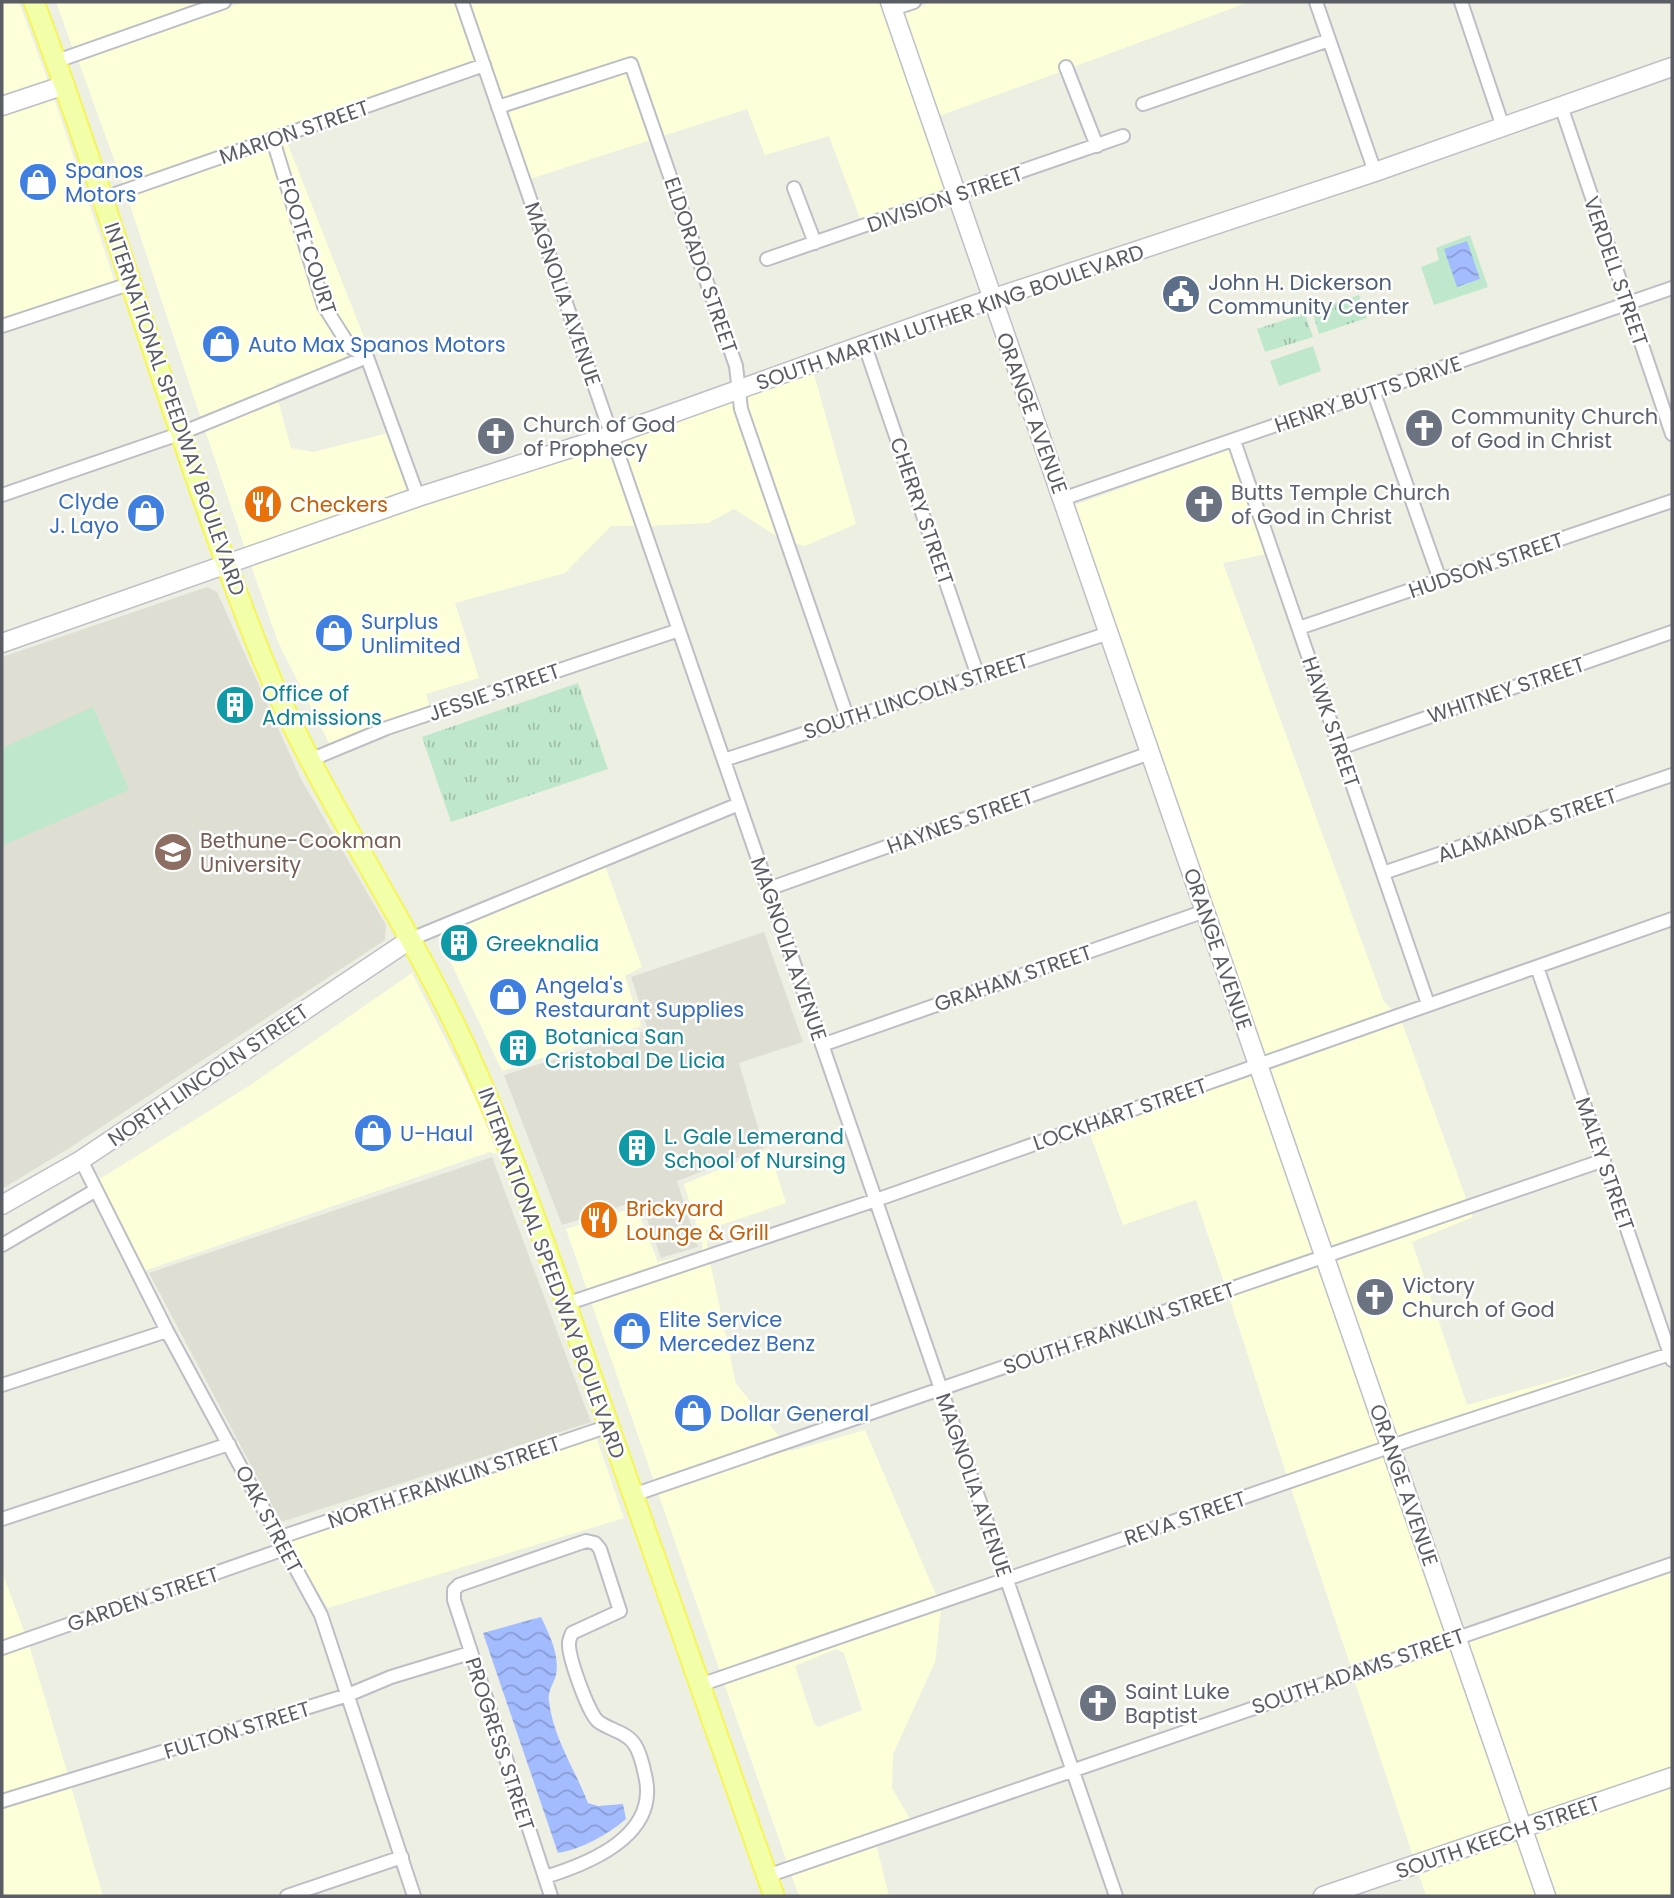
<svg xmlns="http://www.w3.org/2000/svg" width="1674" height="1898" font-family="Poppins,sans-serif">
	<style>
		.commercial { fill: #fdffd8; fill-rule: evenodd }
		.education { fill: #dedfd2 }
		.park { fill: url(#park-tufts) }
		.pitch { fill: #bfe7cb }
		.water { fill: url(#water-waves) }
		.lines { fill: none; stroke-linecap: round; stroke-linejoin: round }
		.street-casing { stroke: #bdbec5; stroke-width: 16 }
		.secondary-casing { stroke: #bebfc7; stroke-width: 21 }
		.primary-casing { stroke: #f4f655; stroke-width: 23 }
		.street { stroke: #fff; stroke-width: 12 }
		.secondary { stroke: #fff; stroke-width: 18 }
		.primary { stroke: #f3ffa8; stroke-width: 19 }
		.labels { text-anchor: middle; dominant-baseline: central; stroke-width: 5; stroke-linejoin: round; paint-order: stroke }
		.street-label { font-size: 21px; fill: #5b5d65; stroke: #fff }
		.shop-label { font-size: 21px; fill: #366cbe; stroke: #fff; text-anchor: start }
		.service-label { font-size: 21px; fill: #4e5e75; stroke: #fff; text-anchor: start }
		.worship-label { font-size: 21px; fill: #5b616d; stroke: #fff; text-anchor: start }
		.food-label { font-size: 21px; fill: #c56008; stroke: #fff; text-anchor: start }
		.culture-label { font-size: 21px; fill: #0d838f; stroke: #fff; text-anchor: start }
		.education-label { font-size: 21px; fill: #785e54; stroke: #fff; text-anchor: start }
	</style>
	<defs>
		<pattern id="park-tufts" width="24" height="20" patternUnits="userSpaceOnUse" patternTransform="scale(1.75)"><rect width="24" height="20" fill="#bfe7cb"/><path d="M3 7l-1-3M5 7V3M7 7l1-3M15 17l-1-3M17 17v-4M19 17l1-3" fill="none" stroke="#9ebea8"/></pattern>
		<pattern id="water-waves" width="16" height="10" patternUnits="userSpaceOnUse" patternTransform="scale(1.75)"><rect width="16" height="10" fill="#a3bcff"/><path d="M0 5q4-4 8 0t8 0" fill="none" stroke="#889cd2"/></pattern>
	</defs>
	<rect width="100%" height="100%" fill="#eeefe3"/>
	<!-- commercial -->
	<path class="commercial" d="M2 2H19L49 84 2 99Z
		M56 2H206L73 49Z
		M243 2H455L476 62 123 184 78 60Z
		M469 2H884L949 192 861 221 829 136 765 155 747 109 663 136 638 63 629 59 503 99Z
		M933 2H1249L1073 67 1070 59 1058 63 1060 72 939 116 962 187 901 12Z
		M627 72 650 140 530 179 507 111Z
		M53 95 115 282 2 319V112Z
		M287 142 369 350 367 351 354 343 331 304 281 143Z
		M269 148 318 308 333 336 353 356 276 384V388L201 419 127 196Z
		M813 371 856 524 805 546 794 543 747 408 746 395Z
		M278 400 291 448 313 452 388 433 410 494 246 551 205 430Z
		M733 400 734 411 778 537 734 509 708 523 650 526 620 439Z
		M607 443 636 526H611L565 573 455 603 479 678 426 694 430 708 330 745 278 642 250 562Z
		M1230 449 1266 554 1223 563 1384 1002 1392 1010 1263 1057 1129 671 1075 505Z
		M605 866 642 967 625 976 641 1026 502 1071 438 935Z
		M412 973 480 1108 501 1163 497 1154 490 1152 144 1271 98 1180 249 1086Z
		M1401 1020 1467 1201 1329 1250 1267 1069Z
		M1254 1073 1317 1254 1225 1285 1196 1200 1123 1225 1089 1131Z
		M769 1149 786 1203 706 1230 708 1250 587 1290 566 1229 636 1207 658 1262 700 1252 703 1246 684 1184Z
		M1472 1213 1473 1217 1412 1242 1467 1405 1647 1355 1395 1439 1333 1261Z
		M710 1262 736 1384 779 1436 654 1481 591 1302Z
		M1321 1265 1382 1443 1287 1476 1229 1297Z
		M865 1430 937 1597 720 1671 658 1493 787 1446 791 1451Z
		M596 1437 624 1518 328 1608 288 1542Z
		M1386 1455 1448 1634 1351 1667 1291 1488Z
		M1672 1570V1771L1527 1821 1465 1641Z
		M2 1572 25 1634 2 1642Z
		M941 1609 935 1662 893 1754 892 1788 910 1819 787 1862 724 1683ZM836 1649 844 1653 862 1710 818 1727 814 1723 795 1666Z
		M29 1645 68 1775 2 1794V1655Z
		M1452 1645 1514 1825 1414 1859 1354 1679Z
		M1672 1784V1896H1553L1531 1832Z
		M71 1786 103 1896H2V1807Z
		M1518 1837 1539 1896H1426L1418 1871Z
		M876 1844 889 1896H799L791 1874Z"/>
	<!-- education -->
	<path class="education" d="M207 587 217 592 301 779 386 925 385 940 68 1149 2 1189V657Z
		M764 932 803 1042 739 1063 764 1148 677 1181 698 1247 661 1258 640 1200 562 1225 504 1075 648 1030 631 977Z
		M492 1157 591 1422 281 1522 149 1273Z"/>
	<!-- park -->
	<path class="park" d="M1359 295 1367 318 1319 334 1312 311Z
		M1305 313 1313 337 1265 352 1257 329Z
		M578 683 608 769 451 822 422 737Z"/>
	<!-- pitch -->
	<path class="pitch" d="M1470 235 1488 287 1434 305 1421 267 1439 260 1436 248Z
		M1313 346 1321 371 1279 386 1270 361Z
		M93 707 129 790 2 846V748Z"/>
	<!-- water -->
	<path class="water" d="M1467 241 1480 279 1457 287 1444 249Z
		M541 1617C549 1634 560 1655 556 1675 554 1683 547 1692 549 1701 553 1738 575 1769 588 1803L598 1806 623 1804 626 1819C607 1835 582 1849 558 1853L483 1633Z"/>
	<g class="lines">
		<defs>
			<path id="street" d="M462 2 1116 1896
				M1316 2 1375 172
				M1461 2 1503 127
				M893 9 914 2
				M57 61 224 2
				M1066 67 1097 146
				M1143 104 1329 40
				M1561 106 1672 434
				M498 107 631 64 736 366 741 409 848 719
				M273 140 324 306 350 347 367 357 418 497
				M794 188 815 243
				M104 198 484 65
				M767 259 1123 136
				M2 326 132 283
				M865 346 978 676
				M1374 393 1440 580
				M1234 441 1428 1004
				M2 495 179 434 367 357
				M1062 499 1672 288
				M1299 628 1672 501
				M1340 748 1672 632
				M310 760 387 728 679 630
				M724 760 1109 633
				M1383 873 1672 775
				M768 889 1150 753
				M411 939 739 804
				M1537 967 1672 1360
				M822 1045 1205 911
				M81 1160 167 1331 321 1615 414 1896
				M2 1245 96 1190
				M566 1304 876 1200 1672 919
				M2 1385 167 1331
				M633 1495 1604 1160
				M2 1519 229 1444
				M278 1538 609 1426
				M2 1648 284 1549
				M700 1685 1418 1437 1670 1354
				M2 1801 348 1695 391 1677 470 1653
				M767 1876 1672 1564
				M545 1877C591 1863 660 1835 645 1775 643 1765 640 1753 635 1745 627 1732 610 1730 599 1722 589 1716 568 1656 569 1643 569 1640 571 1636 572 1633L620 1611 600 1549 595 1543 586 1541 459 1585 454 1590V1600L551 1896
				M287 1896 402 1857"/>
			<path id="secondary" d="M890 2 1546 1896
				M2 106 65 85
				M2 643 418 497 612 435 991 299 1375 172 1672 67
				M2 1205 81 1160 411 939
				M1323 1896 1672 1777"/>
			<path id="primary" d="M34 2C114 216 175 437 259 650 317 796 412 924 475 1068 527 1187 568 1310 611 1432 666 1587 719 1742 774 1896"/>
		</defs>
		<!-- street casing -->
		<use href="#street" class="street-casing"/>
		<!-- secondary casing -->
		<use href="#secondary" class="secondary-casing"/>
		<!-- primary casing -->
		<use href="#primary" class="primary-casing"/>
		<!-- street -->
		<use href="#street" class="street"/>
		<!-- secondary -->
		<use href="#secondary" class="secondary"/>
		<!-- primary -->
		<use href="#primary" class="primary"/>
	</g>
	<!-- icons -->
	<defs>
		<symbol id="shop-disc" viewBox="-11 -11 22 22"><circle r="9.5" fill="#3f7fe0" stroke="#fff"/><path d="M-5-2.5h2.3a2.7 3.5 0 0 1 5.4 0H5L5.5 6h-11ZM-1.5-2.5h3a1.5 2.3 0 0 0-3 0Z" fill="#fff"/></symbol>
		<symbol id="civic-disc" viewBox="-11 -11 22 22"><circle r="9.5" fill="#5c6f8a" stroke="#fff"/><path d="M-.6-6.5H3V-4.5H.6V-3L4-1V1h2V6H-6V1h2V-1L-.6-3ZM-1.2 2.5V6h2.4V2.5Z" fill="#fff"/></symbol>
		<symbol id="church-disc" viewBox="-11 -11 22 22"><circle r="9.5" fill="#6b7280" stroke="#fff"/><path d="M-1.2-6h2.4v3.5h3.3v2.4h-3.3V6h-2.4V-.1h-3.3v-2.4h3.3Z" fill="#fff"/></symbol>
		<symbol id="restaurant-disc" viewBox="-11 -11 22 22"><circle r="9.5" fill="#e8710a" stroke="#fff"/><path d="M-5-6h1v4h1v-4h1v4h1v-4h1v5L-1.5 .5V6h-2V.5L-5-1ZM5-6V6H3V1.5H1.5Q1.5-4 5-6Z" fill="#fff"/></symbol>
		<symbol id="building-disc" viewBox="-11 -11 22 22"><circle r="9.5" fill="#0f9aa8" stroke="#fff"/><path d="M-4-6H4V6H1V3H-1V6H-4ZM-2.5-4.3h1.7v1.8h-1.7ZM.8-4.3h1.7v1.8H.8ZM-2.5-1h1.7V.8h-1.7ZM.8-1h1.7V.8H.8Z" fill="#fff"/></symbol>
		<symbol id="university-disc" viewBox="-11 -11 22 22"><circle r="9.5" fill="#8d6e63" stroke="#fff"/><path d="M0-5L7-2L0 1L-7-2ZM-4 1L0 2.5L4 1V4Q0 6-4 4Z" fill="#fff"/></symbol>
	</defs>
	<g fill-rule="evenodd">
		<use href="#shop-disc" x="16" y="160" width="44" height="44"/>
		<use href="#civic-disc" x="1159" y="272" width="44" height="44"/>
		<use href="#shop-disc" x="199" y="322" width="44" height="44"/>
		<use href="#church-disc" x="1402" y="406" width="44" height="44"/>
		<use href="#church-disc" x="474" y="414" width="44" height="44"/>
		<use href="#restaurant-disc" x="241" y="482" width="44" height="44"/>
		<use href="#church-disc" x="1182" y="482" width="44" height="44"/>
		<use href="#shop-disc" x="124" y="491" width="44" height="44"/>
		<use href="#shop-disc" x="312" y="611" width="44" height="44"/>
		<use href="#building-disc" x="213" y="683" width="44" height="44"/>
		<use href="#university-disc" x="151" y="830" width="44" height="44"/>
		<use href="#building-disc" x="437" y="921" width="44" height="44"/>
		<use href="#shop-disc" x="486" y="975" width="44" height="44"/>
		<use href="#building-disc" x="496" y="1026" width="44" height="44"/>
		<use href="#shop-disc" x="351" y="1111" width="44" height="44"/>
		<use href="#building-disc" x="615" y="1126" width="44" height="44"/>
		<use href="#restaurant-disc" x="577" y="1198" width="44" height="44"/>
		<use href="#church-disc" x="1353" y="1275" width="44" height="44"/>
		<use href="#shop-disc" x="610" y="1309" width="44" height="44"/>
		<use href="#shop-disc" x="671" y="1391" width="44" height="44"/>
		<use href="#church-disc" x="1076" y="1681" width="44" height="44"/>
	</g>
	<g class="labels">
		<!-- street labels -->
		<g class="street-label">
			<text transform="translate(294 132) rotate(-19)">MARION STREET</text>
			<text transform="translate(945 199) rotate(-19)">DIVISION STREET</text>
			<text transform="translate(308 246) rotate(72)">FOOTE COURT</text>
			<text transform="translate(701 265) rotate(71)">ELDORADO STREET</text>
			<text transform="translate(1616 271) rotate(71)">VERDELL STREET</text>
			<text transform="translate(563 294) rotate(71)">MAGNOLIA AVENUE</text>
			<text transform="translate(950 317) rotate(-19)">SOUTH MARTIN LUTHER KING BOULEVARD</text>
			<text transform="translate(1368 394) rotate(-19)">HENRY BUTTS DRIVE</text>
			<text transform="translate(175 409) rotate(71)">INTERNATIONAL SPEEDWAY BOULEVARD</text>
			<text transform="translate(1032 413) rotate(70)">ORANGE AVENUE</text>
			<text transform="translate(922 511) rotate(71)">CHERRY STREET</text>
			<text transform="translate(1486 565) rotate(-19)">HUDSON STREET</text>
			<text transform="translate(1506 690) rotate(-19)">WHITNEY STREET</text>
			<text transform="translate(494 692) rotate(-19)">JESSIE STREET</text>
			<text transform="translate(916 696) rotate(-18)">SOUTH LINCOLN STREET</text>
			<text transform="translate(1331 722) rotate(71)">HAWK STREET</text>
			<text transform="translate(960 821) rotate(-20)">HAYNES STREET</text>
			<text transform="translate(1527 825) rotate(-19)">ALAMANDA STREET</text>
			<text transform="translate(789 949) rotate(71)">MAGNOLIA AVENUE</text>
			<text transform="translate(1218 949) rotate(71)">ORANGE AVENUE</text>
			<text transform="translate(1013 978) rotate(-19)">GRAHAM STREET</text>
			<text transform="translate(208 1075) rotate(-34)">NORTH LINCOLN STREET</text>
			<text transform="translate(1120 1114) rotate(-19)">LOCKHART STREET</text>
			<text transform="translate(1605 1164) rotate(71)">MALEY STREET</text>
			<text transform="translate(552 1273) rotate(70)">INTERNATIONAL SPEEDWAY BOULEVARD</text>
			<text transform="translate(1119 1328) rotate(-19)">SOUTH FRANKLIN STREET</text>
			<text transform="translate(444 1482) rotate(-19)">NORTH FRANKLIN STREET</text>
			<text transform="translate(974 1485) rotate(71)">MAGNOLIA AVENUE</text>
			<text transform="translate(1404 1485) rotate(71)">ORANGE AVENUE</text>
			<text transform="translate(1185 1518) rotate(-19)">REVA STREET</text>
			<text transform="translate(269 1519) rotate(62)">OAK STREET</text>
			<text transform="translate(143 1599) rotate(-19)">GARDEN STREET</text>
			<text transform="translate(1358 1671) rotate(-19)">SOUTH ADAMS STREET</text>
			<text transform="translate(237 1730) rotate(-17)">FULTON STREET</text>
			<text transform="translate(500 1744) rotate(72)">PROGRESS STREET</text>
			<text transform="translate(1498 1837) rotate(-19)">SOUTH KEECH STREET</text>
		</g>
		<!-- shop labels -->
		<g class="shop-label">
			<text x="65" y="170">Spanos<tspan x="65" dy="24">Motors</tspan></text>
			<text x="248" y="344">Auto Max Spanos Motors</text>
			<text x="119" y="501" text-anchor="end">Clyde<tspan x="119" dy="24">J. Layo</tspan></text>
			<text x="361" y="621">Surplus<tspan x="361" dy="24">Unlimited</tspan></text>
			<text x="535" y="985">Angela's<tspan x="535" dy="24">Restaurant Supplies</tspan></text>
			<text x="400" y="1133">U-Haul</text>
			<text x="659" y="1319">Elite Service<tspan x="659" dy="24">Mercedez Benz</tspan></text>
			<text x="720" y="1413">Dollar General</text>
		</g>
		<!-- service labels -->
		<g class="service-label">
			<text x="1208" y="282">John H. Dickerson<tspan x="1208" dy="24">Community Center</tspan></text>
		</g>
		<!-- worship labels -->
		<g class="worship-label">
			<text x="1451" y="416">Community Church<tspan x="1451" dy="24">of God in Christ</tspan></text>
			<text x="523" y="424">Church of God<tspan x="523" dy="24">of Prophecy</tspan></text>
			<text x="1231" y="492">Butts Temple Church<tspan x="1231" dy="24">of God in Christ</tspan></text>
			<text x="1402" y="1285">Victory<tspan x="1402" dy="24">Church of God</tspan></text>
			<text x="1125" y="1691">Saint Luke<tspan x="1125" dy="24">Baptist</tspan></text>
		</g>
		<!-- food labels -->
		<g class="food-label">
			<text x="290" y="504">Checkers</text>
			<text x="626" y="1208">Brickyard<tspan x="626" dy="24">Lounge &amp; Grill</tspan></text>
		</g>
		<!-- culture labels -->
		<g class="culture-label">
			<text x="262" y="693">Office of<tspan x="262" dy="24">Admissions</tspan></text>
			<text x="486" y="943">Greeknalia</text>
			<text x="545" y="1036">Botanica San<tspan x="545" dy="24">Cristobal De Licia</tspan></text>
			<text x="664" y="1136">L. Gale Lemerand<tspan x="664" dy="24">School of Nursing</tspan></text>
		</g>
		<!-- education labels -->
		<g class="education-label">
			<text x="200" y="840">Bethune-Cookman<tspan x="200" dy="24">University</tspan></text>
		</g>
	</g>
	<!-- border -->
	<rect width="1674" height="1898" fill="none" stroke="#5b5d65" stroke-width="7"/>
</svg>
